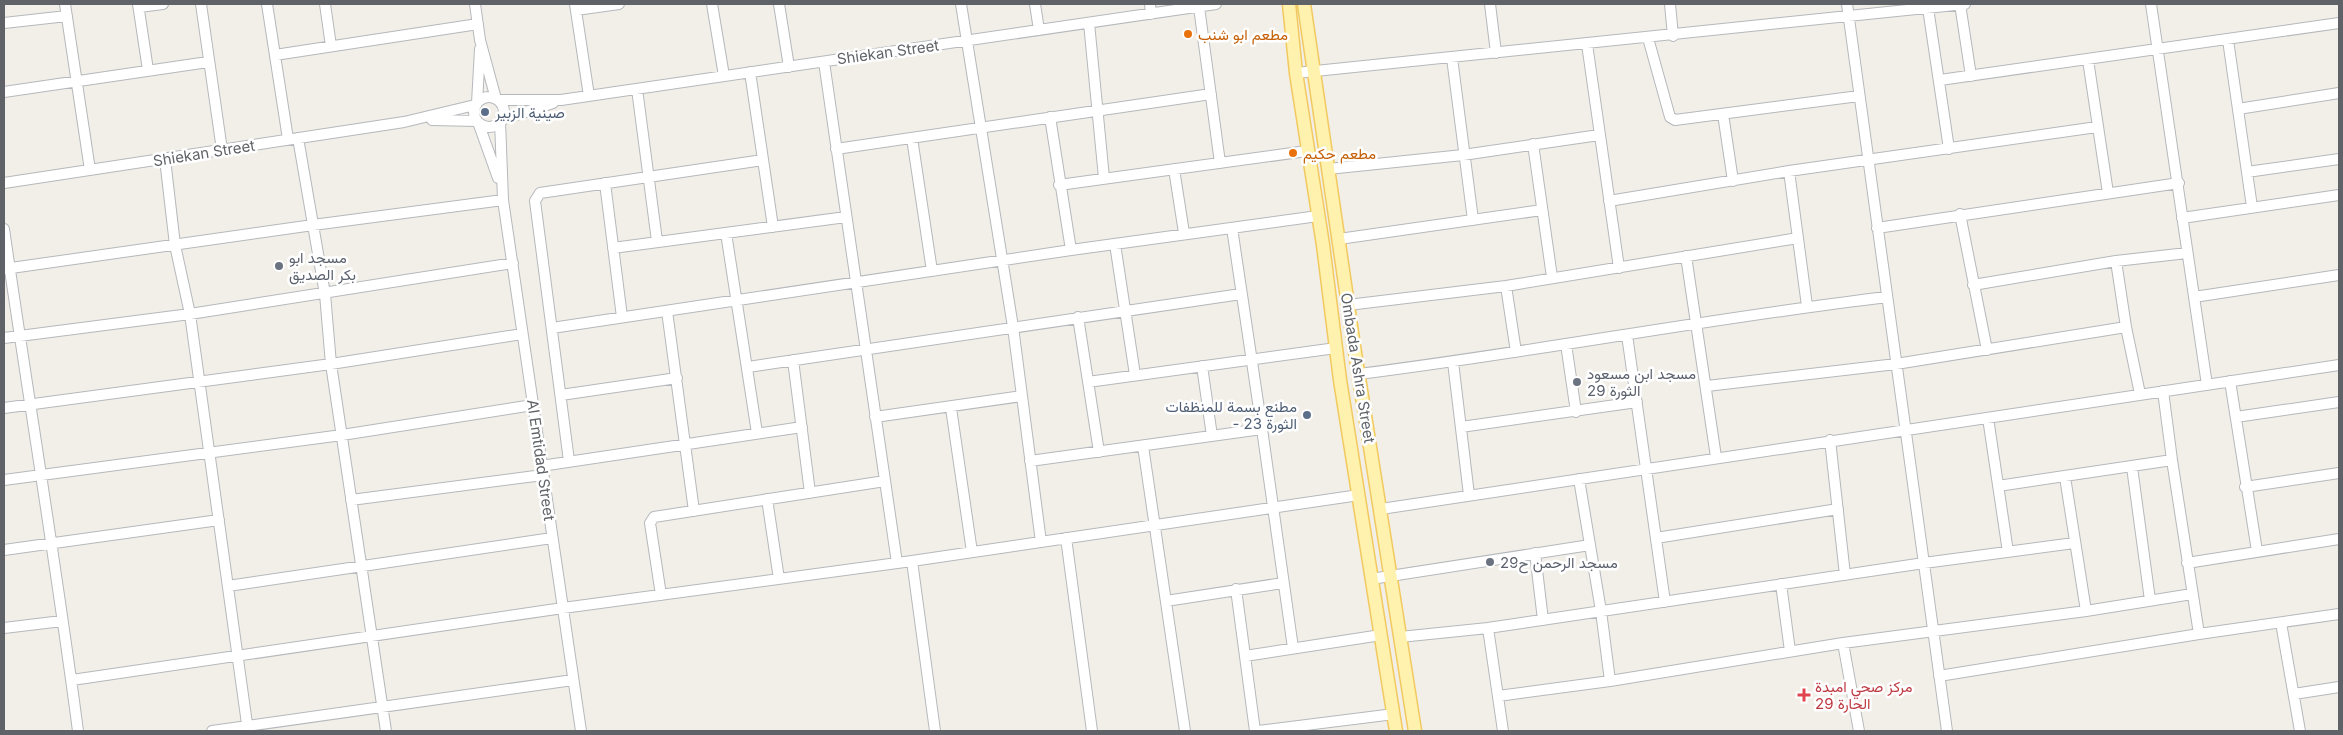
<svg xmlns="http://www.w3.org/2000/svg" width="2343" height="735" font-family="Inter,Vazirmatn,sans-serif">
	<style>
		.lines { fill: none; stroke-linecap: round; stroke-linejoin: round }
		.minor-casing { stroke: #b5b8bc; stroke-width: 12 }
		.major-casing { stroke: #f2c960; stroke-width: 15 }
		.minor { stroke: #fff; stroke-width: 10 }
		.major { stroke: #fff2af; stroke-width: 12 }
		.food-dot { fill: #e8710a; stroke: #fff; stroke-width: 2 }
		.service-dot { fill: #5c6f8a; stroke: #fff; stroke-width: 2 }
		.worship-dot { fill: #6b7280; stroke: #fff; stroke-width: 2 }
		.health-dot { fill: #e0444e; stroke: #fff; stroke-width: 2 }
		.labels { text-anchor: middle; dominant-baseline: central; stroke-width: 5; stroke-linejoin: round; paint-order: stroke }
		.food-label { font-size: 15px; fill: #c56008; stroke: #fff; text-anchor: start }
		.street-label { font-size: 15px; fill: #5f6368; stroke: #fff }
		.service-label { font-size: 15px; fill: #4e5e75; stroke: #fff; text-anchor: start }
		.worship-label { font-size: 15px; fill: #5b616d; stroke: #fff; text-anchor: start }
		.health-label { font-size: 15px; fill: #be3a42; stroke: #fff; text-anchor: start }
	</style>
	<rect width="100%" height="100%" fill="#f1efe8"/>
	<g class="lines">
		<defs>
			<path id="minor" d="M65 4 90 170
				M138 4 148 70
				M201 4 222 150
				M267 4 288 139
				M325 4 331 46
				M475 4 480 40 496 99
				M575 4 589 96
				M712 4 724 76
				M779 4 789 67
				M961 4 1013 327 1041 542
				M1035 4 1039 30
				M1150 4 1151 14
				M1490 4 1496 53
				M1670 4 1673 36
				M1847 4 1947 731
				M1960 4 1971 76
				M2151 4 2207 385
				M139 7 163 4
				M1199 7 1220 163
				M1928 8 1949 149
				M576 10 619 4
				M4 23 67 16
				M1089 23 1104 178
				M1648 38 1670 117 1675 120 1859 96
				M2228 40 2252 207
				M1587 44 1619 268
				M275 55 478 24
				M1452 58 1473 220
				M2088 60 2108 193
				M824 62 897 563
				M750 72 773 227
				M1296 73 1965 4
				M1940 80 2339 23
				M637 89 657 241
				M4 92 208 62
				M474 112a15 15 0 1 1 30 0a15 15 0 1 1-30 0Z
				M498 100H561L1216 4
				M477 103 480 49
				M2238 109 2339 93
				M1723 114 1733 181
				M1050 117 1071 250
				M432 120 477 121
				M501 120 553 103
				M500 121 503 200 581 731
				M478 122 498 178
				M298 138 325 294 331 364 386 731
				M912 138 932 271
				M1533 144 1552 277
				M836 149 1211 94
				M165 159 175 245 190 314 248 731
				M1174 169 1184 233
				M1328 169 1463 155 1599 135
				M1789 171 1807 306
				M2247 172 2339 159
				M4 183 404 122 475 105
				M605 183 622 317
				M1059 185 1307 151
				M1609 201 1789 171 2097 127
				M1960 214 1987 350
				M2182 218 2339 195
				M1232 228 1262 429
				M1877 228 2179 183
				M4 229C28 396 56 563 78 731
				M726 233 757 433
				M1339 239 1542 210
				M1115 244 1135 375
				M613 248 846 217
				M1686 256 1716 457
				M2116 261 2126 327 2140 394
				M4 269 313 225 503 200
				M1973 285 2116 261 2187 253
				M1506 286 1516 352
				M2194 297 2339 275
				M1348 305 1506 286 1798 238
				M667 311 694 511
				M1078 317 1099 452
				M552 328 1071 250 1318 216
				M1627 335 1665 602
				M4 338 190 314 513 263
				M1566 344 1576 412
				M793 360 810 493
				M1453 362 1469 495
				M1202 366 1212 436
				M748 367 1241 294
				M1359 374C1535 352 1710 318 1887 297
				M2230 381 2257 551
				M1088 382 1336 348
				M1707 386 1896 364 2126 327
				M2163 391 2172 460 2199 634
				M561 395 677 378
				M4 408 331 364 522 334
				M951 408 972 552
				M875 417 1022 396
				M2236 417 2339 402
				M1988 418 2008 552
				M1461 427 1637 402
				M1830 440 1845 575
				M1143 446 1185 731
				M569 461 535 201 540 193 763 160
				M1030 461 1262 429 1293 648
				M541 466 802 427
				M2132 467 2150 600
				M2065 477 2086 611
				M1579 479 1601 611 1610 681
				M4 480 342 435 533 405
				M1998 486 2172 460
				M2245 487 2339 473
				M767 499 779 579
				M351 500 543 475
				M1381 509 2339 365
				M1066 538 1092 731
				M1656 538 1838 509
				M4 550 219 520
				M1535 553 1543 620
				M912 561 935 731
				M2187 563 2339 539
				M1371 579 1590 545
				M1781 584 1790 651
				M228 586 552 538
				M1236 589 1255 731
				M661 595 650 523 654 517 885 481
				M1166 601 1283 583
				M2281 623 2300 731
				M4 628 62 621
				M1488 628 1503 731
				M1400 637 1488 628 1924 563 2074 543
				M1843 643 1859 731
				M1245 656 1381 635
				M1939 676 2199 634 2339 614
				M72 680 563 608 912 561 1359 495
				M2294 694 2339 687
				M1498 696 1610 681 1843 643 2086 611 2192 594
				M212 731 573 680
				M1258 731 1394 714"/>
			<path id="major" d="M1289 4 1296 73 1323 245 1340 380 1396 731
				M1304 4 1354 346 1415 731"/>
		</defs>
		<!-- minor casing -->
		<use href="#minor" class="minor-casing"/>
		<!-- major casing -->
		<use href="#major" class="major-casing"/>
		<!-- minor -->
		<use href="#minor" class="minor"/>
		<!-- major -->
		<use href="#major" class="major"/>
	</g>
	<!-- markers -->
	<g class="food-dot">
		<circle cx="1188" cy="34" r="5"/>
		<circle cx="1293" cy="153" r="5"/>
	</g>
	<g class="service-dot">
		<circle cx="485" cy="112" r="5"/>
		<circle cx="1307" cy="415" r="5"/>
	</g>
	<g class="worship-dot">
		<circle cx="279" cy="266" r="5"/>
		<circle cx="1577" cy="382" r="5"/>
		<circle cx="1490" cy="562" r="5"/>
	</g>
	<path class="health-dot" d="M1801.5 687.5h5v5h5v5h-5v5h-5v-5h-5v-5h5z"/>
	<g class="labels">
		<!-- food labels -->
		<g class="food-label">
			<text x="1198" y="34">مطعم ابو شنب</text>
			<text x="1303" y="153">مطعم حكيم</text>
		</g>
		<!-- street labels -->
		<g class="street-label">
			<text transform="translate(888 52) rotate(-8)">Shiekan Street</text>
			<text transform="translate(204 153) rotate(-9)">Shiekan Street</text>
			<text transform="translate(1358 368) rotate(81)">Ombada Ashra Street</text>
			<text transform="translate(541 460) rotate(82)">Al Emtidad Street</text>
		</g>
		<!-- service labels -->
		<g class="service-label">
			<text x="495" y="112">صينية الزبير</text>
			<text x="1297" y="406" text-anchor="end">مطنع بسمة للمنظفات<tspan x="1297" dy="17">- الثورة 23</tspan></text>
		</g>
		<!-- worship labels -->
		<g class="worship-label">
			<text x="289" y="257">مسجد ابو<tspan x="289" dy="17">بكر الصديق</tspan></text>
			<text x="1587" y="373">مسجد ابن مسعود<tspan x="1587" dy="17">الثورة 29</tspan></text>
			<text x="1500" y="562">مسجد الرحمن ح29</text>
		</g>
		<!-- health labels -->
		<g class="health-label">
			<text x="1815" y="686">مركز صحي امبدة<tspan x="1815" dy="17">الحارة 29</tspan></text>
		</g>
	</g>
	<!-- border -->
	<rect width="2343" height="735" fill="none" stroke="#5f6368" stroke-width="10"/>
</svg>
